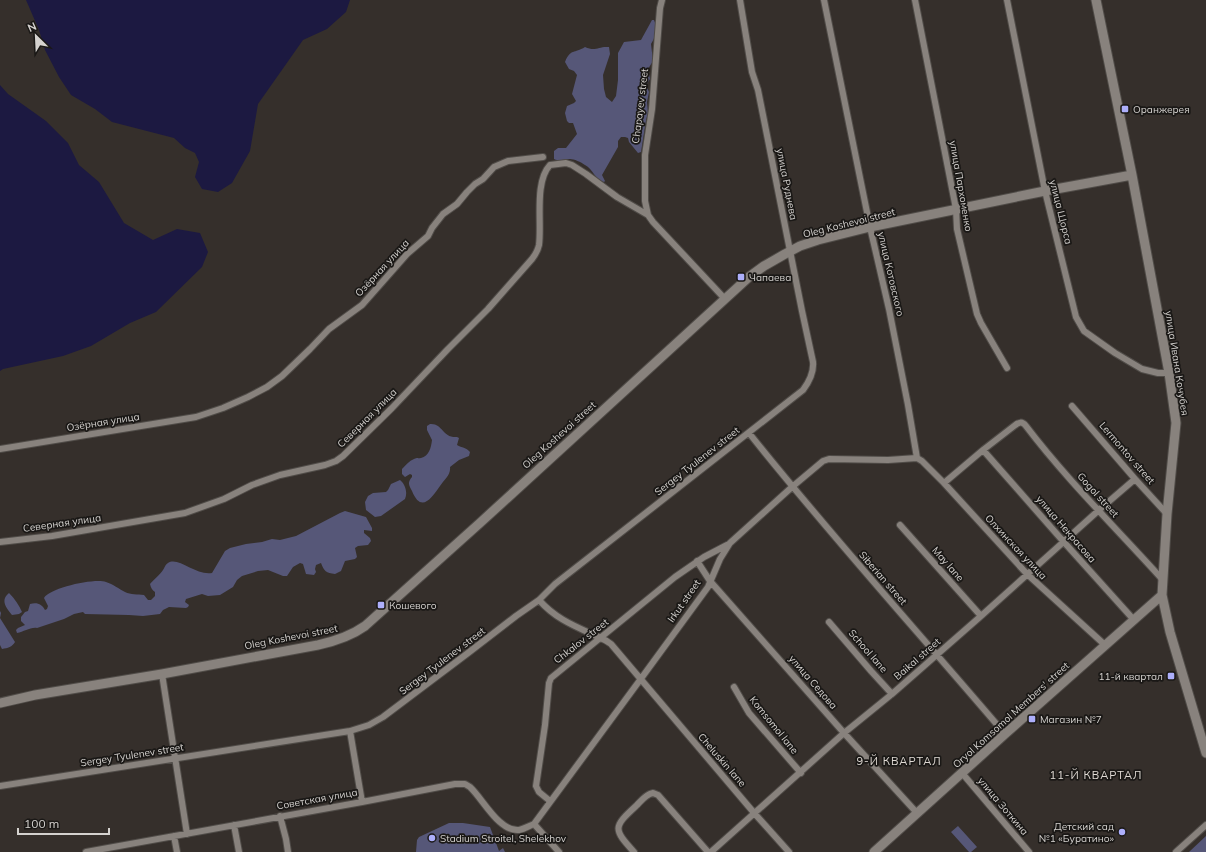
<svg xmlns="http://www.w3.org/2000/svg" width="1206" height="852" font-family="Mulish,sans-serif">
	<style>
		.green { fill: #565778 }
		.water { fill: #1c1941 }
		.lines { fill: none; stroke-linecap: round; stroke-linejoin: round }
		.street-casing { stroke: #504c48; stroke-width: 8 }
		.secondary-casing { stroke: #504c48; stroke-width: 11 }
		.street { stroke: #88827d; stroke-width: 6 }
		.secondary { stroke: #88827d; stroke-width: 9 }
		.poi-dot { fill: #adaffb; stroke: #1a1816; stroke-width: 1.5 }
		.labels { text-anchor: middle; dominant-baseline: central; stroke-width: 3.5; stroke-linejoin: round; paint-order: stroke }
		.street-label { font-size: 10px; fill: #d5d2cf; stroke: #1a1816 }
		.poi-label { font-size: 10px; fill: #d5d2cf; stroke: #1a1816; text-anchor: start }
		.neighbourhood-label { font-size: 11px; letter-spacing: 1px; fill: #e0dad4; stroke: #1a1816 }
	</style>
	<rect width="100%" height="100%" fill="#352f2b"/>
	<!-- green -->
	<path class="green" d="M652 20H654C658 29 656 36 651 44L653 61 648 69 650 79 646 85 649 92 647 102 648 113 646 120 641 152 638 153 629 142 628 138 625 137H621L618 141V147L602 175 605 181 604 182C595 180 593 169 585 165 581 162 574 159 570 159 563 159 561 162 554 159V151L558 148H566L577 134 573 123H569L567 121 565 113 567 106 574 103 576 101 572 94 577 75 574 71 569 69 565 62C571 48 574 54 585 47 596 52 598 46 609 47L610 54 603 75 604 89 606 97 612 102 616 96 618 80V53L624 42 641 40Z
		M430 424C443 423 442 438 457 437L459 438 457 445C462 448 466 447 470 452L469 456 459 460 450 467C451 475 444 480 440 486 431 499 421 513 412 491 409 485 407 483 412 477V475L410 474 405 477 402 474V469C406 465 409 461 414 459 419 457 416 459 421 458 429 456 431 448 432 440L427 430V426Z
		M400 480C405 484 408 492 405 499L381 516 375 517 366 510 365 502 368 496 373 493 386 492 388 490 391 484Z
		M345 511 366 517 372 528V531L364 530V533L370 538 371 541 368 545 358 546 355 548 357 557 355 559 345 561 341 571 335 574C326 573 324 571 321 563L316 565 315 569 316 572 314 575 306 574 303 564 300 563 293 567 287 576H283L268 570 258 571 242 576 237 580 233 587 220 595 208 596 202 594 186 599 185 602 189 605 188 607 186 608 169 607 163 610 160 614 143 616 129 615 85 614 83 612 74 614 64 619 37 628C30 627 24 632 17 633L16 630 18 628 25 625 21 621V617L25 612 28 611 30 604C37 602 42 604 45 610L47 609 48 606 44 598C50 588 94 578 106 582 113 584 119 589 125 592 131 595 137 594 144 595L148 600H151L155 596V592C152 590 151 588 150 584 154 579 160 575 163 570 165 567 165 565 168 563 178 556 196 576 212 573L225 551 230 548 246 544 262 542 272 539 280 540 296 536 340 513Z
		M9 593C15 599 19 605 22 612L19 614 12 615C6 608 0 600 9 593Z
		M0 611 1 613 0 618 15 642C12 647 8 648 2 649L0 645Z
		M449 823H463L490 827 499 851 503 848 505 852H416L417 840 419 837Z
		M958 826 977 847 971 852H969L951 832Z
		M1206 836V852H1189Z"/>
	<!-- water -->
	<path class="water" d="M26 0H350L346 12 327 29 303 40 258 104 250 151 232 183 218 192 202 189 195 177 199 162 195 153 185 148 174 138 112 122 95 109 71 95 59 77 45 50 39 30Z
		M0 85 8 94 46 121 68 143 79 165 99 182 124 223 153 240 177 229 200 233 208 252 202 267 156 312 130 323 91 346 63 356 3 369 0 371Z"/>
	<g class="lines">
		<defs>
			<path id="street" d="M662 0 660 8 652 109 645 155V201L648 215 653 222 725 299
				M824 0 870 227 889 309 908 405 917 458
				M915 0 956 209 957 229 977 314 981 323 1007 368
				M1007 0 1045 191 1076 317 1084 331 1115 353 1142 369 1158 373H1169
				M1072 406 1135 479 1167 514
				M749 433C831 536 920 634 1005 734
				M0 449 196 417 223 408 248 397 267 387 282 376 310 349 329 329 362 305 407 254 428 236 432 228 443 214 457 204 467 192 475 184 483 179 494 167 508 161 543 157
				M983 450 1063 541 1134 620
				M944 483 983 450 1014 426C1019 422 1022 421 1026 426 1067 480 1117 529 1162 579
				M900 525 981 616
				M0 542 52 536 185 513 224 499 252 485 280 475 325 465 336 461 343 456 392 408 448 349 488 309 532 259C535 255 538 250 539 245 542 223 534 182 550 165L566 163 572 165 586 174 617 197 648 215
				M697 561 710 581 844 733 917 813
				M539 600C555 618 572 625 594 635 600 638 605 639 611 644L755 814 789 852
				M829 622 871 671 892 694
				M162 674 187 834
				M734 687 749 713 801 773
				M350 731 362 802
				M962 773 1029 852
				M0 786 350 731 369 725 383 717 468 653 516 616 539 600 555 584 803 390C809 382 814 373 813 362L802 311 758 90 752 72 740 0
				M550 801 539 792 536 786 545 725 549 683 551 678 675 577 704 557 727 545
				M280 816 286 839 288 852
				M534 824 559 852
				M234 825 239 852
				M174 836 177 852
				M86 852 362 802 455 784H465L470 787C483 799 499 832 519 830 524 829 529 826 534 824L640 680 708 587 720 559 730 543 792 487 823 461 829 459 888 460 917 458 922 461 944 483 1027 574 1105 645
				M634 852C613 829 613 827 636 806 641 801 646 794 653 793L658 795 708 852
				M711 852 844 733 892 694 981 616 1099 510 1135 479
				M1176 852 1206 825"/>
			<path id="secondary" d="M1096 0 1132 175 1169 373 1176 423 1167 514 1162 595 1170 632 1206 753
				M0 703 35 695 162 674 318 645C336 641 351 636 365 626L481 522 749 277 764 266 785 254 800 246 818 240 870 227 1045 191 1132 175
				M874 852 1005 734 1162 595"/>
		</defs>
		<!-- street casing -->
		<use href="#street" class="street-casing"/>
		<!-- secondary casing -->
		<use href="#secondary" class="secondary-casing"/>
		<!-- street -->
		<use href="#street" class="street"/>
		<!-- secondary -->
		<use href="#secondary" class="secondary"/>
	</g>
	<!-- markers -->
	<g class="poi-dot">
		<rect x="1121" y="105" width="8" height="8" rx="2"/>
		<rect x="737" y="273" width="8" height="8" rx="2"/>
		<rect x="377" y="601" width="8" height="8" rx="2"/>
		<rect x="1167" y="672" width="8" height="8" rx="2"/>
		<rect x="1028" y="715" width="8" height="8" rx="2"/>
		<circle cx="1122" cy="832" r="4"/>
		<circle cx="432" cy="838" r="4"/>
	</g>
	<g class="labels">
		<!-- street labels -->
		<g class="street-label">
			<text transform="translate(640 106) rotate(-83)">Chapayev street</text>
			<text transform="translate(787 184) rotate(79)">улица Руднева</text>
			<text transform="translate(961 186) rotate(80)">улица Пархоменко</text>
			<text transform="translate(1061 212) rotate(76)">улица Щорса</text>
			<text transform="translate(849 223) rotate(-14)">Oleg Koshevoi street</text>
			<text transform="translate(382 268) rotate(-47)">Озёрная улица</text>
			<text transform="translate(891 274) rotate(77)">улица Котовского</text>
			<text transform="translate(1177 363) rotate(81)">улица Ивана Кочубея</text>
			<text transform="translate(367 418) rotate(-45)">Северная улица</text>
			<text transform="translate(103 422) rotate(-9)">Озёрная улица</text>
			<text transform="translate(559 435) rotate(-42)">Oleg Koshevoi street</text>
			<text transform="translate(1127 453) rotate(49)">Lermontov street</text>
			<text transform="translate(697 461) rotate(-38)">Sergey Tyulenev street</text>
			<text transform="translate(1098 495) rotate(48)">Gogol street</text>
			<text transform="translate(62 523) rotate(-8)">Северная улица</text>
			<text transform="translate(1066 529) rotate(49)">улица Некрасова</text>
			<text transform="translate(1016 547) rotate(47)">Олхинская улица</text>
			<text transform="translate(948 564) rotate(49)">May lane</text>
			<text transform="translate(883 578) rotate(49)">Siberian street</text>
			<text transform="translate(684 601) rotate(-55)">Irkut street</text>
			<text transform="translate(291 637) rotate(-11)">Oleg Koshevoi street</text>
			<text transform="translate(581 641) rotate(-38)">Chkalov street</text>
			<text transform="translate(868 651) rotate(49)">School lane</text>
			<text transform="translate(917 659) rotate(-41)">Baikal street</text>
			<text transform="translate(442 661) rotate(-37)">Sergey Tyulenev street</text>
			<text transform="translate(813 682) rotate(49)">улица Седова</text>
			<text transform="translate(1011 715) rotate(-42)">Oryol Komsomol Members' street</text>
			<text transform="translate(774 725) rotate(51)">Komsomol lane</text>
			<text transform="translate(132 755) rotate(-9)">Sergey Tyulenev street</text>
			<text transform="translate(722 760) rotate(49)">Cheluskin lane</text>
			<text transform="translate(317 799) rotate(-10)">Советская улица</text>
			<text transform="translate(1003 806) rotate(50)">улица Зоткина</text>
		</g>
		<!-- poi labels -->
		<g class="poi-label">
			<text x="1133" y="109">Оранжерея</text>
			<text x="749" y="277">Чапаева</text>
			<text x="389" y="605">Кошевого</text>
			<text x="1163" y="676" text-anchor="end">11-й квартал</text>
			<text x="1040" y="719">Магазин №7</text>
			<text x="1114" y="826" text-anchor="end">Детский сад<tspan x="1114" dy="12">№1 «Буратино»</tspan></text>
			<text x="440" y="838">Stadium Stroitel, Shelekhov</text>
		</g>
		<!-- neighbourhood labels -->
		<g class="neighbourhood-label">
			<text x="899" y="761">9-Й КВАРТАЛ</text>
			<text x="1096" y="775">11-Й КВАРТАЛ</text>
		</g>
	</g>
	<!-- north arrow -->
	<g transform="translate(36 36) rotate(336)" stroke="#1a1816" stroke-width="3" paint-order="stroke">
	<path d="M0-3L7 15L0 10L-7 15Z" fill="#d5d2cf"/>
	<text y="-6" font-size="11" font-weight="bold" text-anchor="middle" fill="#d5d2cf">N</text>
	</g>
	<!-- scale -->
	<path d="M18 828v6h91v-6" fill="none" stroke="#d5d2cf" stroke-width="2"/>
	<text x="24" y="828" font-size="12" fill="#d5d2cf" stroke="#1a1816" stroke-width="3" paint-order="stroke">100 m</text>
</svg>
